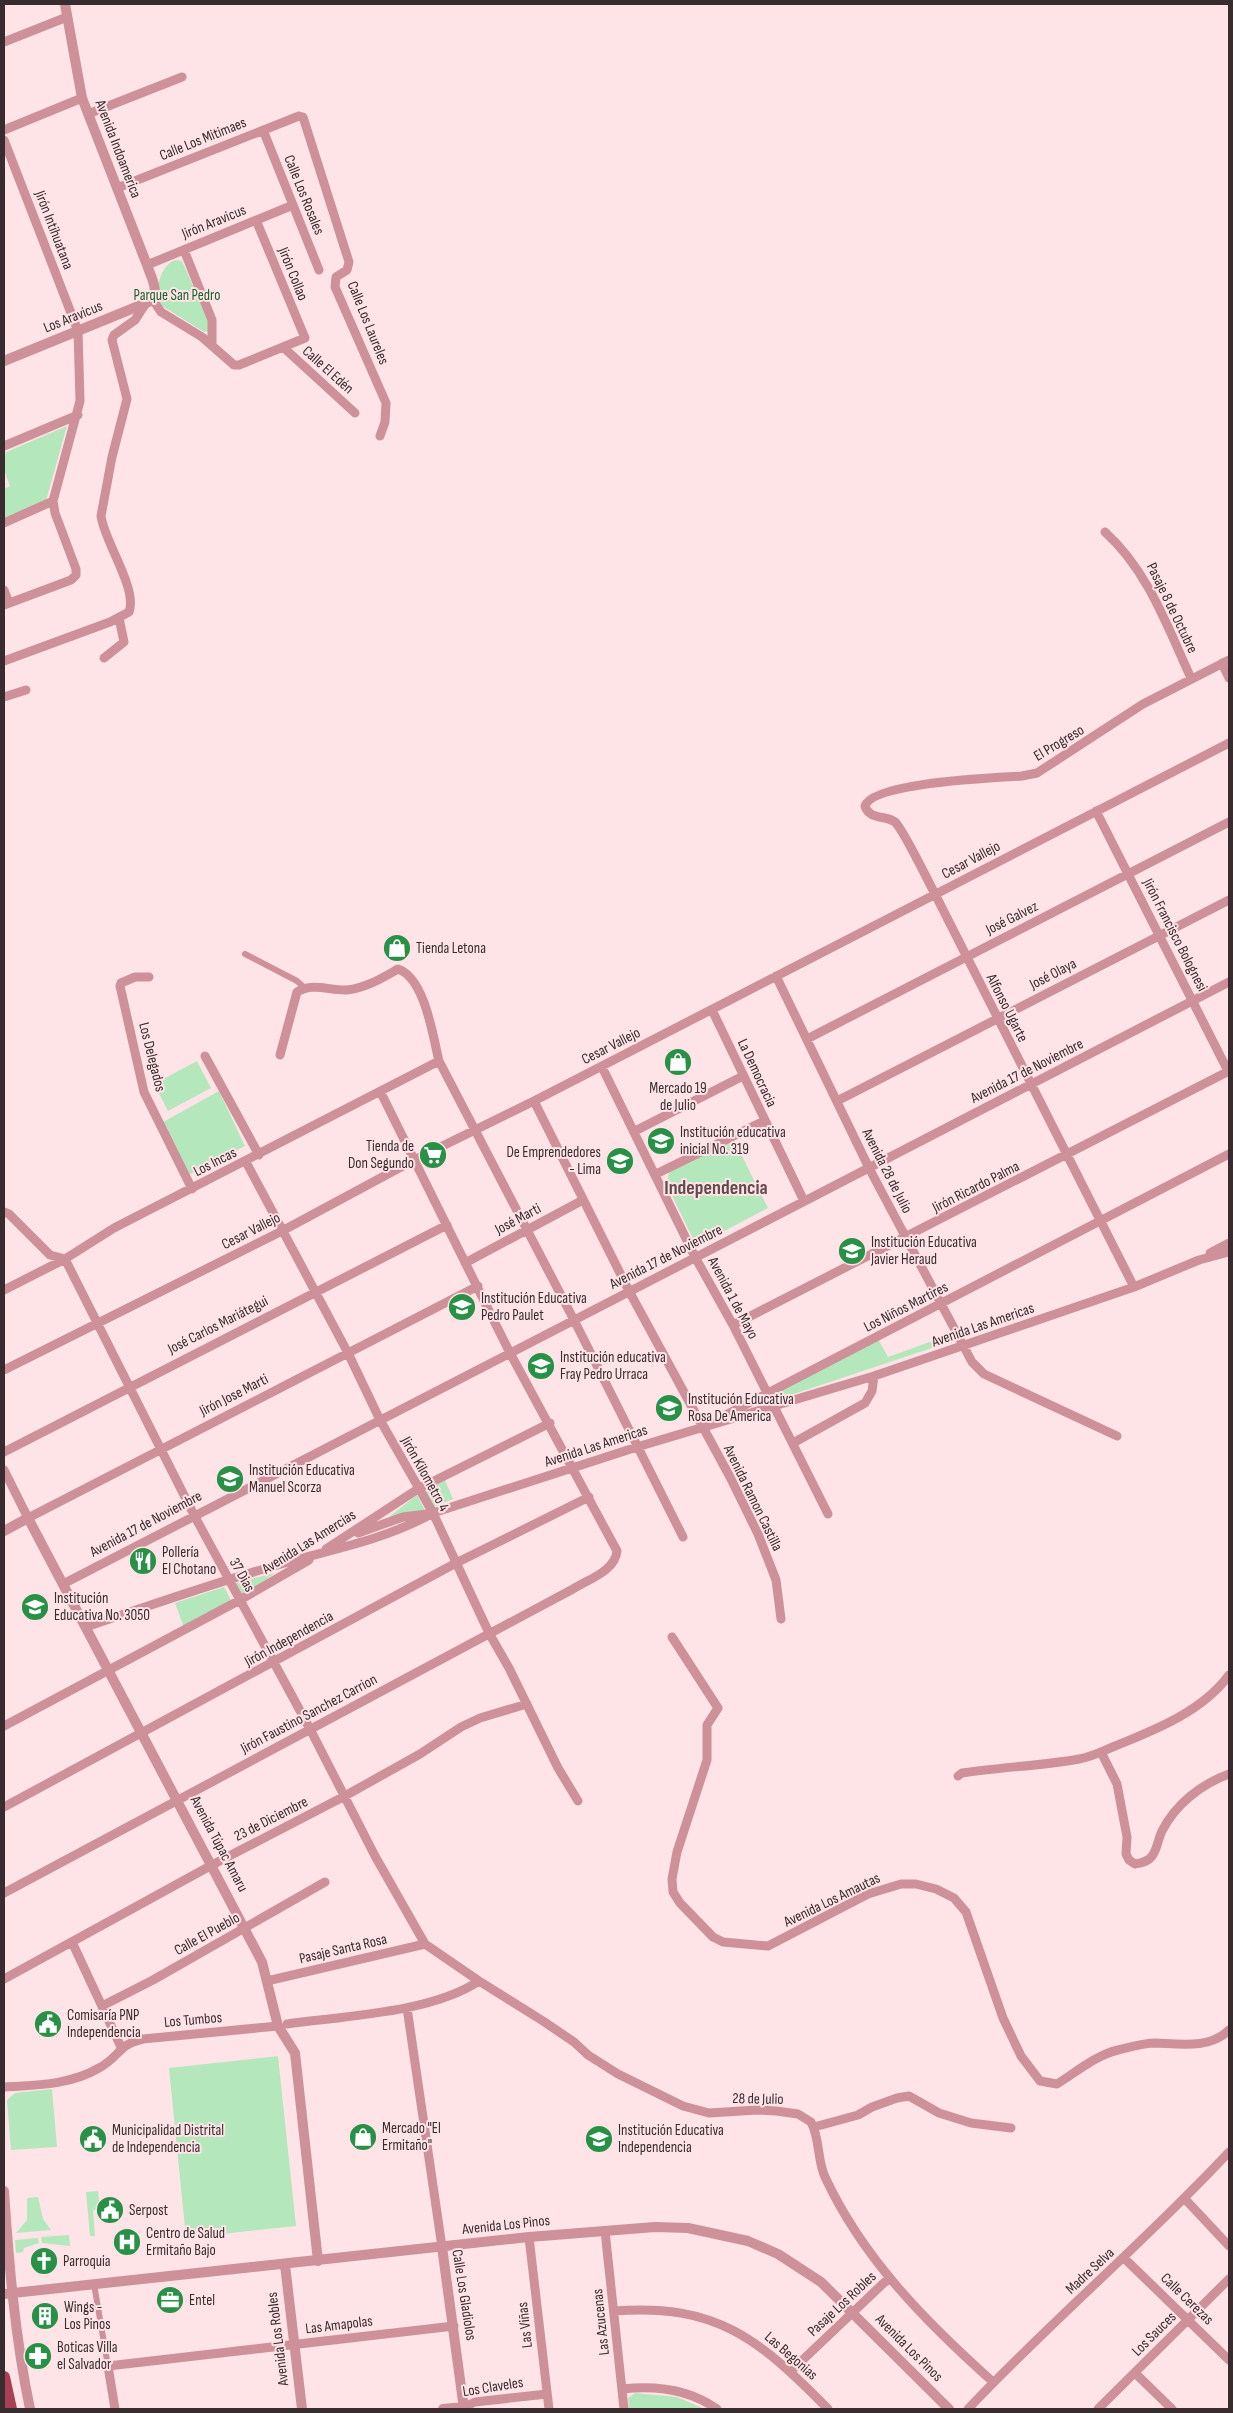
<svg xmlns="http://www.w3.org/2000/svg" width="1233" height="2413" font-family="'Sofia Sans Condensed',sans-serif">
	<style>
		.green { fill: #b5e7bc }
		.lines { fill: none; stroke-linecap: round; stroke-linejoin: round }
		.pedestrian { stroke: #ce9099; stroke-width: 6 }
		.minor { stroke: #ce9099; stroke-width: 9 }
		.tertiary { stroke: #ce9099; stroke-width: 10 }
		.primary { stroke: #aa3e55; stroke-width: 12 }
		.labels { text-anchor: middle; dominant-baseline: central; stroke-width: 4; stroke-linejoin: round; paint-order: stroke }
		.street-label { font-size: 15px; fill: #382c2e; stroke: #fee4e7 }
		.park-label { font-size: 15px; fill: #17622d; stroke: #fee4e7 }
		.poi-label { font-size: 15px; fill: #382c2e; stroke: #fee4e7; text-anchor: start }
		.district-label { font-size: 20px; font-weight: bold; fill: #644a4d; stroke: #fee4e7 }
	</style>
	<rect width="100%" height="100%" fill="#fee4e7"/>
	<!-- green -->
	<path class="green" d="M175 260 182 261 210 324 208 331 204 332 159 304C155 289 160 266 175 260Z
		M67 426 46 501 4 519V489L10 486 4 470V453Z
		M197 1061 211 1088 168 1111 154 1084Z
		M219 1091 245 1146 191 1174 186 1172 163 1122Z
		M733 1138 768 1208 702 1243 694 1241 666 1183 670 1170Z
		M949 1335 953 1341 773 1401 770 1394 878 1339 888 1357Z
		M445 1480 453 1499 431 1508 423 1493Z
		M417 1495 425 1510 389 1517Z
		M275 1573 242 1597 235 1583Z
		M224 1587 232 1602 184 1628 175 1603Z
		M278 2056 296 2226 186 2238 169 2068Z
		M52 2089 57 2147 11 2150 7 2100 15 2093Z
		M98 2191 100 2209 93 2210 95 2236H90L86 2192Z
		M38 2197 43 2219 51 2230 16 2233 27 2220V2198Z
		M69 2235 70 2246 42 2243 41 2237Z
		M38 2238 39 2243 24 2248 23 2252 16 2253 15 2240Z
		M635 2393 677 2397 705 2409H629L628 2398Z"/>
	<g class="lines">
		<!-- pedestrian -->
		<path class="pedestrian" d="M245 954 297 981 305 988
			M94 2284 108 2366"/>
		<!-- minor -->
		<path class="minor" d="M4 42 67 17
			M88 114 182 77
			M4 130 82 98
			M263 130 319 270
			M4 140 78 331 80 401 53 501 55 513 76 569V575L71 580 4 605
			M117 188 299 116 303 117 349 262 347 270 336 277 335 287 386 403 385 422 380 436
			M184 250 212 320V346
			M147 265 293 205
			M153 300 161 312 202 337 234 365H239L305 338 256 220
			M283 347 355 413
			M4 446 78 415
			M4 523 53 501
			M1105 532C1148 571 1167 626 1191 678
			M4 590 9 603
			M104 658 124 642 119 618
			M4 661 110 622 129 612C138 589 104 541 101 516L112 457 127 399 112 340 114 335 135 320 146 303
			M1222 663 1229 678
			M4 697 26 690
			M1096 811 1229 1073
			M776 976 869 1168 972 1362 984 1374 1117 1436
			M149 977H135L121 983 120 986 144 1092 192 1189
			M712 1010 804 1201
			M807 1039 1229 822
			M280 1055 297 992C313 982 330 991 347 990 366 988 382 978 398 969 425 978 433 1037 439 1061L574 1320 683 1537
			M205 1056 259 1155
			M602 1067 695 1257 733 1325 828 1514
			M534 1101 629 1291 730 1477 758 1534 776 1580 781 1619
			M837 1101 1229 900
			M635 1131 743 1076
			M246 1162 348 1353 380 1420 433 1513 489 1633 509 1668 558 1768 578 1801
			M656 1174 764 1121
			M4 1212 9 1214 50 1255 65 1259 194 1515 310 1729 375 1856 425 1944 479 1981 543 2021 574 2042 588 2055 618 2074 683 2106 709 2113 757 2110 776 2111 798 2114 811 2122C820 2138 817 2160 825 2177 863 2259 927 2323 993 2382
			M1210 1253 1229 1243
			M465 1263 583 1200
			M1134 1287 935 894C928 881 903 829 895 822 886 815 869 820 865 806 873 782 996 778 1022 776L1037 773 1143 704 1229 660
			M4 1290 65 1259 114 1228 439 1061
			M733 1325 1229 1071
			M4 1370 282 1231 414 1160 534 1101 1229 743
			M718 1419 1229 1154
			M793 1443 865 1403 872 1391 874 1376
			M4 1452 447 1225
			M4 1470 28 1518 478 1286
			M358 1533 403 1517 427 1514
			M326 1549 418 1489 550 1423
			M63 1584 1229 982
			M86 1627C148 1606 211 1584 274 1566 328 1550 383 1541 433 1513L637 1447 874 1376 1134 1287 1199 1260 1229 1252
			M672 1637 718 1708 707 1725V1760L677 1852 672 1879 673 1892 680 1903 713 1937 723 1942 768 1946 868 1894 901 1884H916L936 1889 954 1898 966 1912 1003 2018 1021 2056 1040 2081 1057 2084C1075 2073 1096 2055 1118 2050 1130 2047 1143 2043 1156 2043 1180 2044 1210 2049 1229 2030
			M4 1726 240 1600 309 1560
			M1101 1752 1117 1784 1127 1837 1126 1854 1129 1860 1135 1864C1141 1863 1148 1862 1152 1856 1157 1850 1158 1839 1162 1831 1175 1805 1201 1784 1229 1774
			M958 1776 962 1773C1001 1767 1040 1766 1079 1759 1091 1757 1103 1751 1115 1746 1155 1730 1203 1711 1229 1675
			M4 1807 456 1563 589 1497
			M4 1893 573 1589C589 1579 615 1571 617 1551L510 1353 381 1093
			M72 1942 121 2047
			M4 1979 212 1865 343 1797 420 1754 461 1727 480 1718 527 1704
			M267 1981 425 1944
			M102 2006 153 1980 325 1882
			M407 2008 442 2247
			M287 2024C344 2016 431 2013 479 1981
			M4 2087C37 2085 70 2085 99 2068 121 2056 117 2045 143 2039L278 2026
			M814 2127 858 2115 872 2107 897 2098 909 2096 939 2113 971 2123 1011 2128
			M1185 2199 1229 2246
			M605 2231 624 2409
			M529 2237 549 2409
			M1124 2258 1229 2360
			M614 2311C717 2303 759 2339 828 2409
			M791 2371 889 2278
			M1135 2373 1172 2409
			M622 2389C656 2385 689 2389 717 2409
			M464 2407 475 2402 547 2394
			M115 2409 108 2366 454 2326
			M968 2409C1052 2320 1146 2241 1229 2152
			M1098 2409 1229 2279"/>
		<!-- tertiary -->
		<path class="tertiary" d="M4 361 146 303 153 300C158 288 151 277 147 265L82 98 65 4
			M4 1531 28 1518 262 1962 278 2026 295 2053 318 2261
			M4 2191C9 2265 15 2337 30 2409
			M442 2247 464 2409
			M285 2265 302 2409
			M4 2294 529 2237 655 2227 688 2228 748 2241 778 2254 821 2282 949 2409
			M443 2409 464 2407"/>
		<!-- primary -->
		<path class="primary" d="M4 2377 11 2409"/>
	</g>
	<!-- icons -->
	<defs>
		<symbol id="shop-disc" viewBox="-11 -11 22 22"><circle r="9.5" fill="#299147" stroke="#fee4e7"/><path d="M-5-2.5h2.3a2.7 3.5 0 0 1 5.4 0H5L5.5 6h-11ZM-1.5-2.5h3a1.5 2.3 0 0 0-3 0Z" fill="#fff"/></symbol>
		<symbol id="school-disc" viewBox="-11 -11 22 22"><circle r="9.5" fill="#299147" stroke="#fee4e7"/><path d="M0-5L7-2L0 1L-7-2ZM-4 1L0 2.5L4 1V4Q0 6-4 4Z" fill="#fff"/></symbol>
		<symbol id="supermarket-disc" viewBox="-11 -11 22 22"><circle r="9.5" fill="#299147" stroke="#fee4e7"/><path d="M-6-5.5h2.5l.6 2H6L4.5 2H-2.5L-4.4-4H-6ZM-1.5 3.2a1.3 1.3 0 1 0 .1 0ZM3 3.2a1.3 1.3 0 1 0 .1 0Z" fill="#fff"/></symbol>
		<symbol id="restaurant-disc" viewBox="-11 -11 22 22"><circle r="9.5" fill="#299147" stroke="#fee4e7"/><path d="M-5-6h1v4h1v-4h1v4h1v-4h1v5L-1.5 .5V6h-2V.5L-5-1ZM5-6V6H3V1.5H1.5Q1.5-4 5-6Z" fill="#fff"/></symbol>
		<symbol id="civic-disc" viewBox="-11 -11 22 22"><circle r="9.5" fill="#299147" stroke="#fee4e7"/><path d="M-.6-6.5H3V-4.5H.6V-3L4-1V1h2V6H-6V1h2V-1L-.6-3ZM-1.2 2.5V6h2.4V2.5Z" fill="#fff"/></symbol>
		<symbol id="hospital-disc" viewBox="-11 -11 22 22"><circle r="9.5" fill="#299147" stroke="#fee4e7"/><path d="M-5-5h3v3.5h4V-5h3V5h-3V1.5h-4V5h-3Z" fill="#fff"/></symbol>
		<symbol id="church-disc" viewBox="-11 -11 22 22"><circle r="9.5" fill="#299147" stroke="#fee4e7"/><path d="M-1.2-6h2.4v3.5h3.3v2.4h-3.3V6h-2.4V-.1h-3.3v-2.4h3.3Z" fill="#fff"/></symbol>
		<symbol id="office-disc" viewBox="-11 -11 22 22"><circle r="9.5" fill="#299147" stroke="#fee4e7"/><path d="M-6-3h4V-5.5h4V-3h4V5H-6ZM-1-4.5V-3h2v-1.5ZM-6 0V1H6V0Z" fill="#fff"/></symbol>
		<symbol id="building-disc" viewBox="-11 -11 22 22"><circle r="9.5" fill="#299147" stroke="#fee4e7"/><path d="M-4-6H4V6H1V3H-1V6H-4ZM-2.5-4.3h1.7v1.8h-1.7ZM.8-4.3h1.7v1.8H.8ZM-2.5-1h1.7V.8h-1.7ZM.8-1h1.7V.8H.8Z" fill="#fff"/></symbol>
		<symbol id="pharmacy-disc" viewBox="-11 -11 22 22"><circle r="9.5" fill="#299147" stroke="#fee4e7"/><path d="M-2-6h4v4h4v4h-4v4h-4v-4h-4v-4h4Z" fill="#fff"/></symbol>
	</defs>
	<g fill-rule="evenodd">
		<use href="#shop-disc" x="381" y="932" width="32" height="32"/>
		<use href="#shop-disc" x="662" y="1046" width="32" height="32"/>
		<use href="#school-disc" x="645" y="1125" width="32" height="32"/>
		<use href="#supermarket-disc" x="417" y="1139" width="32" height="32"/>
		<use href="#school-disc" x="604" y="1145" width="32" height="32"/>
		<use href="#school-disc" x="836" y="1235" width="32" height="32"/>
		<use href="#school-disc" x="446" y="1291" width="32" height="32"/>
		<use href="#school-disc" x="525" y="1350" width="32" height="32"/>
		<use href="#school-disc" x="653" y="1392" width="32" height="32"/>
		<use href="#school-disc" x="214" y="1463" width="32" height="32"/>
		<use href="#restaurant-disc" x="127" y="1545" width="32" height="32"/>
		<use href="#school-disc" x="19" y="1591" width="32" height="32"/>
		<use href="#civic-disc" x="32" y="2008" width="32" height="32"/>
		<use href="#shop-disc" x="347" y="2121" width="32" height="32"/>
		<use href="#civic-disc" x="77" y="2123" width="32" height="32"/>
		<use href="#school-disc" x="583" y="2123" width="32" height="32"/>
		<use href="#civic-disc" x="94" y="2194" width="32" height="32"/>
		<use href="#hospital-disc" x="111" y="2226" width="32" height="32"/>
		<use href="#church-disc" x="28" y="2245" width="32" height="32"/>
		<use href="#office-disc" x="154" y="2284" width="32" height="32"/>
		<use href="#building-disc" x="29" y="2300" width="32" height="32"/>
		<use href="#pharmacy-disc" x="22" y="2340" width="32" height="32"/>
	</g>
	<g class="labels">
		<!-- street labels -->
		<g class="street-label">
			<text transform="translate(203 139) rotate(-22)">Calle Los Mitimaes</text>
			<text transform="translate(118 149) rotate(69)">Avenida Indoamerica</text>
			<text transform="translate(304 195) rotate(68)">Calle Los Rosales</text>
			<text transform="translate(214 222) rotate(-22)">Jirón Aravicus</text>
			<text transform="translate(54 230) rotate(69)">Jirón Intihuatana</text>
			<text transform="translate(293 274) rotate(68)">Jirón Collao</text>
			<text transform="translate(73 317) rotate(-22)">Los Aravicus</text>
			<text transform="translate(368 323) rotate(68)">Calle Los Laureles</text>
			<text transform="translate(328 370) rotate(42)">Calle El Edén</text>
			<text transform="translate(1172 608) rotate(64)">Pasaje 8 de Octubre</text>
			<text transform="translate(1059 743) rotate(-31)">El Progreso</text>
			<text transform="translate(971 860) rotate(-28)">Cesar Vallejo</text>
			<text transform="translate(1012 918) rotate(-27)">José Galvez</text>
			<text transform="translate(1175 935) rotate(63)">Jirón Francisco Bolognesi</text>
			<text transform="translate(1053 974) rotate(-27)">José Olaya</text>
			<text transform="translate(1007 1008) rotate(63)">Alfonso Ugarte</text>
			<text transform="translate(611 1046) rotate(-27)">Cesar Vallejo</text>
			<text transform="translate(152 1057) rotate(76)">Los Delegados</text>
			<text transform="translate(1027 1071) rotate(-27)">Avenida 17 de Noviembre</text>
			<text transform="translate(757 1073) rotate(65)">La Democracia</text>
			<text transform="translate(215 1162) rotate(-27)">Los Incas</text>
			<text transform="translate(887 1171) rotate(63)">Avenida 28 de Julio</text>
			<text transform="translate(976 1187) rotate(-27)">Jirón Ricardo Palma</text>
			<text transform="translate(518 1219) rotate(-28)">José Marti</text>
			<text transform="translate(251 1231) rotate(-27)">Cesar Vallejo</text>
			<text transform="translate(666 1257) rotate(-27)">Avenida 17 de Noviembre</text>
			<text transform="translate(733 1298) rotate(62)">Avenida 1 de Mayo</text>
			<text transform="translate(906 1307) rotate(-27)">Los Niños Martires</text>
			<text transform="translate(218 1325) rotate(-27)">José Carlos Mariátegui</text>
			<text transform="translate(983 1325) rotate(-19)">Avenida Las Americas</text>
			<text transform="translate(234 1395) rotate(-27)">Jirón Jose Marti</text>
			<text transform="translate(596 1446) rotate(-18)">Avenida Las Americas</text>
			<text transform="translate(425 1474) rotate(61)">Jirón Kilometro 4</text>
			<text transform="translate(753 1498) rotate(64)">Avenida Ramon Castilla</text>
			<text transform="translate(146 1524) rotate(-28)">Avenida 17 de Noviembre</text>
			<text transform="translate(309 1542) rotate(-32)">Avenida Las Amercias</text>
			<text transform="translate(242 1575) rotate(61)">37 Dias</text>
			<text transform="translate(289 1639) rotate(-29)">Jirón Independencia</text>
			<text transform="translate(309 1714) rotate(-28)">Jirón Faustino Sanchez Carrion</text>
			<text transform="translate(271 1819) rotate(-27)">23 de Diciembre</text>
			<text transform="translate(219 1844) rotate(62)">Avenida Túpac Amaru</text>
			<text transform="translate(832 1900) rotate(-26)">Avenida Los Amautas</text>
			<text transform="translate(207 1934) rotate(-29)">Calle El Pueblo</text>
			<text transform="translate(343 1949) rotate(-13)">Pasaje Santa Rosa</text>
			<text transform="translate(193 2020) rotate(-5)">Los Tumbos</text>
			<text transform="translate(758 2099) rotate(1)">28 de Julio</text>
			<text transform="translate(506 2225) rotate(-6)">Avenida Los Pinos</text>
			<text transform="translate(1090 2271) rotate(-43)">Madre Selva</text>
			<text transform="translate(464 2295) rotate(81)">Calle Los Gladiolos</text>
			<text transform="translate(1187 2299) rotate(44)">Calle Cerezas</text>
			<text transform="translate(842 2304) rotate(-43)">Pasaje Los Robles</text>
			<text transform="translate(601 2322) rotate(-96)">Las Azucenas</text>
			<text transform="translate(339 2325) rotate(-7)">Las Amapolas</text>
			<text transform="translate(525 2325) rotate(-96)">Las Viñas</text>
			<text transform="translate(1154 2334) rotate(-45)">Los Sauces</text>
			<text transform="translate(278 2339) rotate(-97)">Avenida Los Robles</text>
			<text transform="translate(909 2348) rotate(45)">Avenida Los Pinos</text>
			<text transform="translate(791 2356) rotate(41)">Las Begonias</text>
			<text transform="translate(493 2387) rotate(-9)">Los Claveles</text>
		</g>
		<!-- park labels -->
		<g class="park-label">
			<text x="177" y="295">Parque San Pedro</text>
		</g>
		<!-- poi labels -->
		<g class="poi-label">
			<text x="416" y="948">Tienda Letona</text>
			<text x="678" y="1088" text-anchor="middle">Mercado 19<tspan x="678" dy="17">de Julio</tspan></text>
			<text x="680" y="1132">Institución educativa<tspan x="680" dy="17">inicial No. 319</tspan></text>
			<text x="414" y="1146" text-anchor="end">Tienda de<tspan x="414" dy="17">Don Segundo</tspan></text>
			<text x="601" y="1152" text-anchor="end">De Emprendedores<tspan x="601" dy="17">- Lima</tspan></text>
			<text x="871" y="1242">Institución Educativa<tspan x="871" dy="17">Javier Heraud</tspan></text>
			<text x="481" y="1298">Institución Educativa<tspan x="481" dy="17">Pedro Paulet</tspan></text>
			<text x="560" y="1357">Institución educativa<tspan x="560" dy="17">Fray Pedro Urraca</tspan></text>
			<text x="688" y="1399">Institución Educativa<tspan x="688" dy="17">Rosa De America</tspan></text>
			<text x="249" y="1470">Institución Educativa<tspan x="249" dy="17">Manuel Scorza</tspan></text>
			<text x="162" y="1552">Pollería<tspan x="162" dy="17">El Chotano</tspan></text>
			<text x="54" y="1598">Institución<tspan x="54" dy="17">Educativa No. 3050</tspan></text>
			<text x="67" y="2015">Comisaría PNP<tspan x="67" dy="17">Independencia</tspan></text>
			<text x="382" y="2128">Mercado "El<tspan x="382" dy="17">Ermitaño"</tspan></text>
			<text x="112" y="2130">Municipalidad Distrital<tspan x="112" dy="17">de Independencia</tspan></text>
			<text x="618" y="2130">Institución Educativa<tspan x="618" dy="17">Independencia</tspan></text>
			<text x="129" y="2210">Serpost</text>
			<text x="146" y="2233">Centro de Salud<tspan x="146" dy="17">Ermitaño Bajo</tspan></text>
			<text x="63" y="2261">Parroquia</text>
			<text x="189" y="2300">Entel</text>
			<text x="64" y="2307">Wings -<tspan x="64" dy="17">Los Pinos</tspan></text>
			<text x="57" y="2347">Boticas Villa<tspan x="57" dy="17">el Salvador</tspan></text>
		</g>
		<!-- district labels -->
		<g class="district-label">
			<text x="716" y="1188">Independencia</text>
		</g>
	</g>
	<!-- border -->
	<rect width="1233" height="2413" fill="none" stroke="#382c2e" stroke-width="10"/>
</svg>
